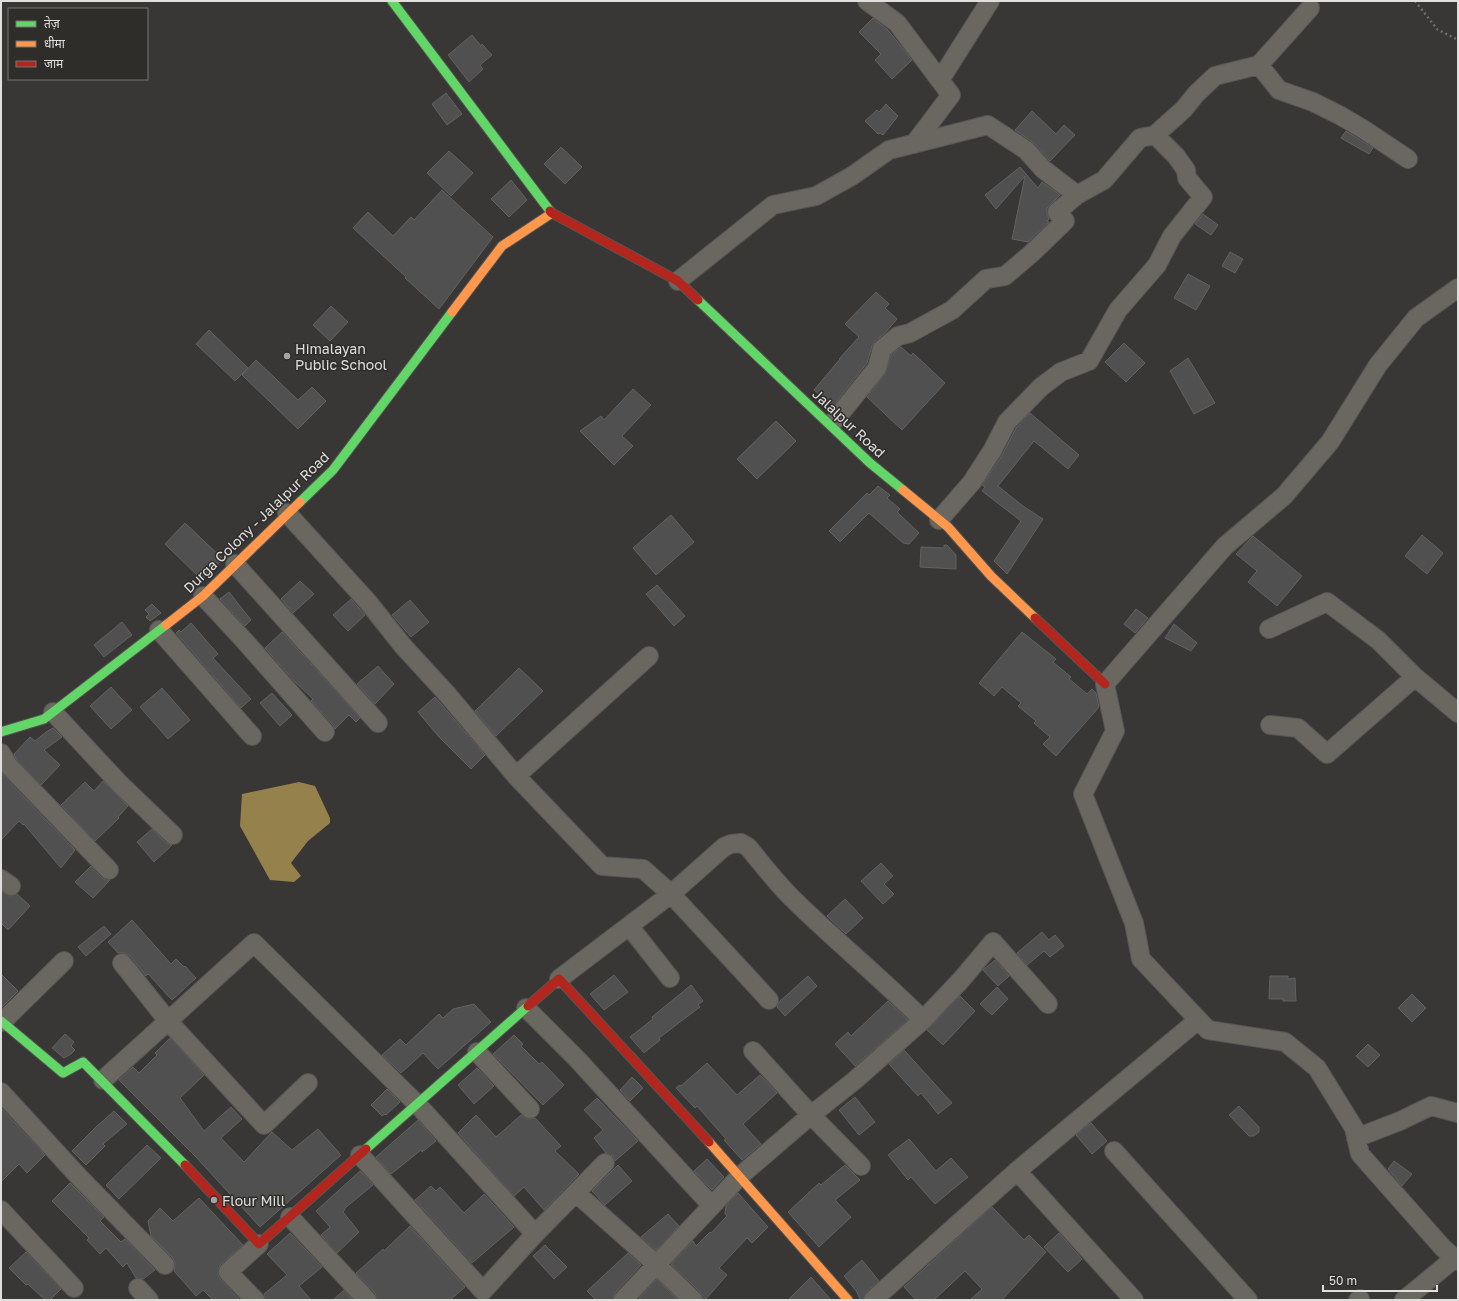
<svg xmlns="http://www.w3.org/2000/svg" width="1459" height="1301" font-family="'Golos Text','Noto Sans Devanagari',sans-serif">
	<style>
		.water { fill: #95814b }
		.building { fill: #515050; stroke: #626161 }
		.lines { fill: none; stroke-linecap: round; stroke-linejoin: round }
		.street-casing { stroke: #555554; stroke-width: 20 }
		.fast-casing { stroke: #555554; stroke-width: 11 }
		.slow-casing { stroke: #555554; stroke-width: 11 }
		.jam-casing { stroke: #555554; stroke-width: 11 }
		.path { stroke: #706d69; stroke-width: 2.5; stroke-dasharray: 2 3; stroke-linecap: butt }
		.street { stroke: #6a6760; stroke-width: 18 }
		.fast { stroke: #63d668; stroke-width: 9 }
		.slow { stroke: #ff974d; stroke-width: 9 }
		.jam { stroke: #b3261e; stroke-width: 9 }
		.poi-dot { fill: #a5a4a2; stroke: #2f2d2a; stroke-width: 1.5 }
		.labels { text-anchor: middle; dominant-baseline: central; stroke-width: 3; stroke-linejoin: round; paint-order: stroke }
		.poi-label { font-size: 14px; fill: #e0dfdd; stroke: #2f2d2a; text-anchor: start }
		.street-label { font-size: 14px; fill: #e0dfdd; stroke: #2f2d2a }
	</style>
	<rect width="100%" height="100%" fill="#383735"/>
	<!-- water -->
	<path class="water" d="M299 782 315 786 330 818V823L308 841 291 863 301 876 294 882 270 880 240 826 242 794Z"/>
	<!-- building -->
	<path class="building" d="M873 18 888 30 912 60 892 79 875 60 881 54 859 32Z
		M472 35 481 46 482 44 492 55 480 65 483 69 469 82 448 55Z
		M446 93 462 114 447 125 432 104Z
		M886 104 898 116 883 135 880 133 878 134 865 121 877 110 879 112Z
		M1032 111 1056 134 1064 125 1075 135 1050 161 1034 143 1015 130Z
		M1346 131 1373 148 1369 154 1341 138Z
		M561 147 582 167 565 184 544 164Z
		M449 151 473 173 451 196 427 173Z
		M1020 167 1038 188 1042 182 1060 195 1047 208V214L1049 219 1047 221 1049 222 1028 242 1012 239 1025 176 996 209 985 195Z
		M511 180 527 200 509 217 491 199Z
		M442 190 493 237 439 309 405 278 406 277 353 228 368 212 393 236 411 217 414 220Z
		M1203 214 1218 225 1211 235 1195 224Z
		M1230 252 1243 259 1235 273 1222 266Z
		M1188 274 1210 286 1196 310 1174 298Z
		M876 292 889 304 885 308 897 319 885 333 875 341 872 346 867 363 833 406 814 390 840 359H839L859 337 845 324Z
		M331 306 348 322 330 341 313 325Z
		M209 330 248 368 235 381 196 344Z
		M1124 343 1145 363 1126 382 1105 362Z
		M901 347 911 356 913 353 945 383 902 430 867 397 885 374 891 355Z
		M1188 358 1215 403 1194 414 1170 371Z
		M256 360 298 400 312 387 326 401 298 429 242 375Z
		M633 389 651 405 622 436 633 446 614 465 580 431 601 416 604 420Z
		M1030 413 1079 455 1068 469 1034 441 998 486 1023 506 1043 519 1007 574 994 561 1021 521 982 491 985 487 982 485 1001 457 1016 428Z
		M776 421 796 441 757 479 737 459Z
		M878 486 890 495 887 498 900 509 897 512 919 533 909 544 903 543 869 513 840 542 829 531 867 493 869 495Z
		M671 515 694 542 656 575 633 548Z
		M185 523 223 559 202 580 165 544Z
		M1422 535 1443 553 1427 574 1405 556Z
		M1253 536 1302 576 1277 606 1248 582 1257 571 1236 554Z
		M944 545H947L956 555V569L920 567 921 547 944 548Z
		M300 581 314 594 293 613 281 599Z
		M657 585 685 616 674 626 646 594Z
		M229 592 251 620 245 626 220 599Z
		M351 599 365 615 348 631 333 615Z
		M410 600 429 622 411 637 392 615Z
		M152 604 161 613 150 621 146 617 149 614 145 610Z
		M1136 609 1148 618 1135 633 1124 624Z
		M122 622 132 635 104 657 94 645Z
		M191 623 218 654 213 658 251 699 241 708 176 633 179 630 181 632Z
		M1174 624 1197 643 1191 651 1165 638Z
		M282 632 360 718 356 722 349 715 335 729 333 725 311 701 313 699 294 681 265 648Z
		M1022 632 1056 659 1053 662 1071 677 1069 679 1087 694 1092 689 1096 693 1099 707 1056 756 1043 744 1050 737 1034 723 1036 721 1018 706 1021 703 1002 687 994 696 979 683Z
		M378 666 394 684 375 704 357 684Z
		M519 668 543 691 496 736 475 711Z
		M111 687 132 710 111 729 90 706Z
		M162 688 190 720 168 739 140 707Z
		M272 693 292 715 280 726 260 703Z
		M435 697 485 755 471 769 439 737 418 712Z
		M53 728 62 737 44 750 60 765 41 785 16 759 14 754 30 737 35 741 46 732Z
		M1 773 75 850 61 868 24 824 23 825 19 821 1 840Z
		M103 781 128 806 118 817 119 818 95 841 61 805 85 782 94 791Z
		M152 829 166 843 172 845 154 862 137 842Z
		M881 863 893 876 884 884 894 894 883 904 861 881Z
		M91 866 102 878 106 880H110L93 898 75 882Z
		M1 892 10 896 17 894 30 906 8 930 1 923Z
		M845 899 863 918 846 934 827 916Z
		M132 920 171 964 176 959 184 967 185 966 196 978 172 1000 148 974 146 976 130 956 125 953H118L108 942Z
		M104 926 111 934 86 956 78 947Z
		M1042 932 1049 940 1055 935 1064 946 1050 957 1044 951 1027 965 1017 953Z
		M995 960 1009 976 998 986 983 970Z
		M1 974 18 991 1 1008Z
		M614 975 628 992 604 1010 590 994Z
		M808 976 817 986 785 1016 777 1007 779 1002Z
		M1270 976H1288V979L1295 978 1296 1001H1283V999H1269Z
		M691 985 703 1001 698 1005 700 1007 659 1038 660 1040 644 1053 630 1037 653 1019 652 1017Z
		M997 987 1008 999 992 1015 980 1004Z
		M1412 994 1426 1008 1412 1022 1398 1008Z
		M960 996 975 1011 943 1045 927 1030Z
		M888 1001 908 1020 855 1066 835 1044 848 1032 851 1036Z
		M474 1004 491 1022 438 1069 423 1053 401 1073 382 1055 400 1039 406 1045 439 1014 443 1018 453 1009Z
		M65 1034 74 1042 71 1046 75 1050 71 1054 64 1058 52 1048Z
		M514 1035 523 1044 521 1046 539 1064 542 1062 564 1085 543 1105 493 1054Z
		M170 1038 204 1075 180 1098 204 1131 231 1107 242 1119 221 1138 244 1162 272 1132 292 1150 318 1129 341 1155 260 1227 195 1156 119 1080 133 1067 139 1073 157 1055 155 1053Z
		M1368 1044 1380 1055 1368 1067 1356 1056Z
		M904 1050 952 1103 938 1114 921 1093 918 1096 889 1064Z
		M707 1063 737 1095 760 1075 777 1093 743 1124 761 1144 742 1160 724 1140 726 1139 697 1106 695 1108 676 1088 680 1085 681 1086Z
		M477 1068 494 1086 474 1104 458 1085Z
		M632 1077 643 1088 630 1101 620 1090Z
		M387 1089 400 1102 386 1115 385 1114 382 1116 371 1105Z
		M855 1097 875 1122 859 1135 839 1110Z
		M597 1098 638 1141 615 1161 613 1156 606 1153 594 1138 603 1130 584 1110Z
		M1239 1106 1259 1127V1132L1254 1136H1249L1229 1115Z
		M1 1108 45 1155 27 1173 19 1164 1 1182Z
		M114 1111 127 1124 103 1144 105 1146 86 1165 72 1151 96 1127Z
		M476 1115 496 1137 521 1115 527 1119 535 1118 561 1146 555 1151 579 1174 544 1210 524 1187 514 1196 458 1133Z
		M418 1120 436 1141 422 1152 421 1150 391 1174 376 1157Z
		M1091 1123 1107 1141 1092 1154 1076 1135Z
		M909 1139 936 1171 951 1158 968 1177 935 1204 911 1177 908 1180 888 1155Z
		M147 1145 161 1158 119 1199 106 1185Z
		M707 1159 724 1177 712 1190 694 1171Z
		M1394 1161 1412 1174 1402 1186 1388 1169Z
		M618 1165 632 1181 605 1205 592 1191Z
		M845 1165 860 1180 835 1200 851 1217 819 1247 788 1212 819 1183 821 1185Z
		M360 1171 373 1185 345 1208V1209L343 1212 359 1232 337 1253 321 1235 330 1227 316 1211Z
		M70 1183 104 1217 100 1221 121 1242 125 1239 155 1270 143 1279 136 1278 127 1263 123 1267 106 1248 100 1254 87 1240 89 1238 52 1201Z
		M431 1186 436 1191 440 1187 464 1213 484 1194 514 1227 472 1263 415 1200Z
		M738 1193 768 1227 752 1243 747 1238 719 1268 727 1275 705 1300H703L700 1292 671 1264 693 1241 696 1246 710 1232 711 1233 727 1216 725 1214 726 1206Z
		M199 1198 243 1245 221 1264 218 1269V1275L220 1279 240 1300H213L203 1290 196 1296 174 1271 175 1263 173 1258 151 1236 148 1221 160 1208 173 1221Z
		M992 1207 1024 1240 1029 1235 1046 1252 1002 1300H970L982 1289 965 1271 934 1300H916L904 1287Z
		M668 1214 679 1226 656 1250 641 1237Z
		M410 1226 465 1287 450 1300H377L375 1293 356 1273 383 1249 384 1251Z
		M290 1233 322 1267 299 1286 311 1300H265L264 1294 287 1275 267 1254Z
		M1059 1233 1082 1259 1068 1272 1044 1247Z
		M545 1245 567 1267 554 1279 533 1256Z
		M26 1252 61 1289 50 1300H45L28 1284 26 1285 9 1268Z
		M628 1253 641 1265 615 1293 613 1300H596L587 1291Z
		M862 1260 879 1281 866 1292 863 1300H860L857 1292 844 1276Z
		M811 1277 831 1300H788Z
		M657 1279 678 1300H642L639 1298Z
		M344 1290 353 1300H333Z"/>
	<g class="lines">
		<defs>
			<path id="street" d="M867 1 897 23 951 95 914 144
				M1259 65 1279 90 1313 102 1341 116 1363 129 1408 159
				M940 80 990 1
				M678 281 773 205 816 196 852 176 889 150 988 125 1026 150 1043 169 1077 195
				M1458 288 1416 318 1378 365 1330 442 1284 496 1225 546 1105 684 1115 731 1083 794 1134 923 1141 959 1208 1030 1285 1042 1317 1068 1354 1128 1360 1154 1443 1248 1458 1261
				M835 420 877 368 882 349 898 336 910 333 952 310 986 279 1005 276 1032 253 1065 221 1057 212 1077 195 1104 180 1140 138 1155 135 1184 109 1196 94 1215 76 1259 65 1310 8
				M287 513 368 602 403 646 447 694 516 776 602 866 643 869 671 894 769 1000
				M939 520 972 482 992 451 1007 422 1041 387 1061 372 1089 361 1118 310 1157 265 1172 236 1203 197 1187 178 1186 170 1176 156 1155 135
				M235 564 378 723
				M203 596 241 637 325 732
				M1269 629 1327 602 1378 640 1415 677
				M159 630 252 736
				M53 712 119 783 173 835
				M1270 725 1298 728 1327 754 1415 677 1458 713
				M1 753 8 765 109 870
				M516 776 649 656
				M1 879 11 886
				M629 926 670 978
				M122 963 168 1021 264 1125 308 1083
				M559 979 671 894 724 847 731 844 741 843 748 847C763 865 778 885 796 902 837 942 882 979 923 1020
				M526 1008 577 1059 712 1206
				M2 1022 64 961
				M753 1051 811 1115 861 1166
				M477 1052 530 1109
				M103 1080 254 943 418 1105 535 1234
				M1 1092 80 1178 165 1265
				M1356 1138 1400 1121 1431 1106 1458 1113
				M1114 1151 1248 1300
				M360 1155 483 1291 535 1234 605 1163
				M1017 1171 1134 1300
				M576 1193 657 1265 693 1300
				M1 1210 74 1288
				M290 1217 367 1300
				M138 1288 149 1300
				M255 1300 228 1272 259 1244
				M623 1300 740 1176 811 1115 854 1081 923 1020 961 980 993 942 1048 1004
				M873 1300 1017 1171 1198 1020
				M1358 1300 1360 1299
				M1404 1300 1455 1258"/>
			<path id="fast" d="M392 1 550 211
				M698 300 870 463 903 490
				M300 502 333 470 452 312
				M1 732 44 719 166 625
				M1 1021 63 1073 83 1062 185 1165
				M366 1149 528 1006"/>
			<path id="slow" d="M452 312 502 246 552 213
				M903 490 948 527 991 576 1035 618
				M166 625 203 596 300 502
				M709 1142 848 1300"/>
			<path id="jam" d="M550 211 552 213 678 281 698 300
				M1035 618 1105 684
				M528 1006 559 979 709 1142
				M185 1165 259 1244 366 1149"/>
		</defs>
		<!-- street casing -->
		<use href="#street" class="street-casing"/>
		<!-- fast casing -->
		<use href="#fast" class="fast-casing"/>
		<!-- slow casing -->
		<use href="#slow" class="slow-casing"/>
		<!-- jam casing -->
		<use href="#jam" class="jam-casing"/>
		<!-- path -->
		<path class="path" d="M1415 1 1437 29 1458 40"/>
		<!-- street -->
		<use href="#street" class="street"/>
		<!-- fast -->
		<use href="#fast" class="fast"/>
		<!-- slow -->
		<use href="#slow" class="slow"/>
		<!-- jam -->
		<use href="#jam" class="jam"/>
	</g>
	<!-- markers -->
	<g class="poi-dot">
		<circle cx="287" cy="356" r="4"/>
		<circle cx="214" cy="1200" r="4"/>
	</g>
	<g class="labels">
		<!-- poi labels -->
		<g class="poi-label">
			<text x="295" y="348">Himalayan<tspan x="295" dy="16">Public School</tspan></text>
			<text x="222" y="1200">Flour Mill</text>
		</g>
		<!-- street labels -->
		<g class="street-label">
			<text transform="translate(849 423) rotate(43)">Jalalpur Road</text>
			<text transform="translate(256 522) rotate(-44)">Durga Colony - Jalalpur Road</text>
		</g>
	</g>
	<!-- border -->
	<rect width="1459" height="1301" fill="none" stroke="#e0dfdd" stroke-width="4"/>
	<!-- legend -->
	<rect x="8" y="8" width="140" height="72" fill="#2f2d2a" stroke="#767472"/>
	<rect x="16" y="21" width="20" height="6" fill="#63d668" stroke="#767472"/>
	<text x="44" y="28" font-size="12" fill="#e0dfdd">तेज़</text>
	<rect x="16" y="41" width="20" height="6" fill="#ff974d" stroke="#767472"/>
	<text x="44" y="48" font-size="12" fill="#e0dfdd">धीमा</text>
	<rect x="16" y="61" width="20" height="6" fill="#b3261e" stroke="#767472"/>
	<text x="44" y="68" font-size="12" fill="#e0dfdd">जाम</text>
	<!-- scale -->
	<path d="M1323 1285v6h114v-6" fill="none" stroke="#e0dfdd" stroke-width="2"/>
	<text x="1329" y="1285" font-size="12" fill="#e0dfdd" stroke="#2f2d2a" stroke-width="3" paint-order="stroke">50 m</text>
</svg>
